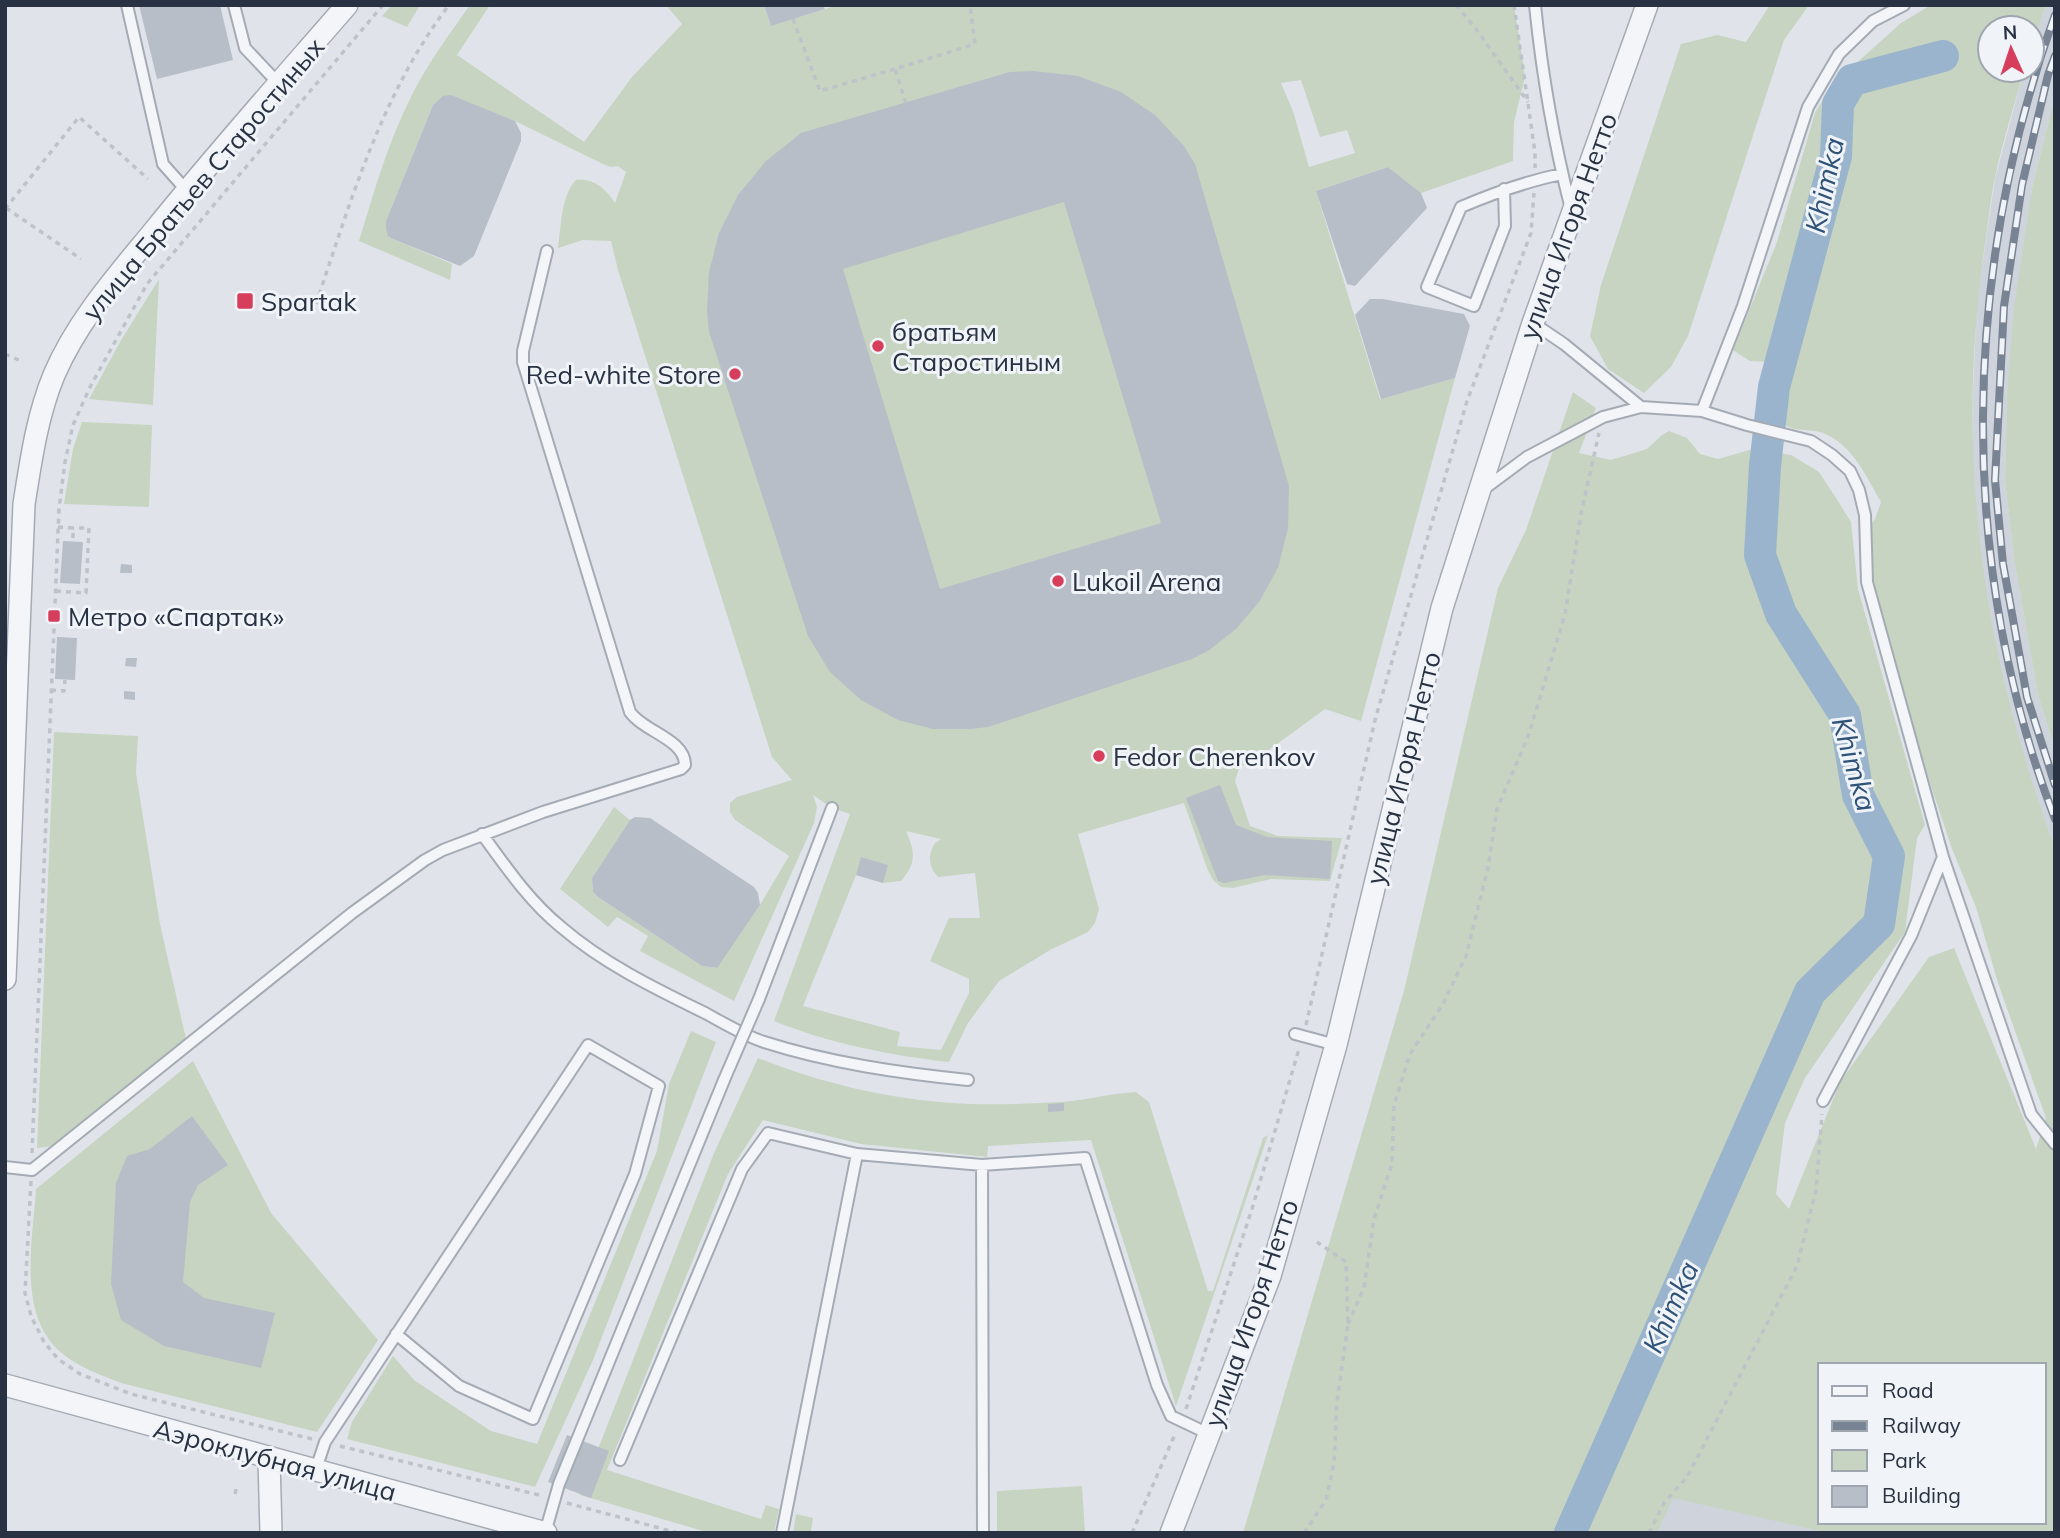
<svg xmlns="http://www.w3.org/2000/svg" width="2060" height="1538" font-family="Mulish,sans-serif">
	<style>
		.built { fill: #ced3dc }
		.green { fill: #c6d4c1; fill-rule: evenodd }
		.lines { fill: none; stroke-linecap: round; stroke-linejoin: round }
		.river { stroke: #99b4cc; stroke-width: 32 }
		.building { fill: #b7bec7; fill-rule: evenodd }
		.service-casing { stroke: #a5abb4; stroke-width: 14 }
		.minor-casing { stroke: #a5abb4; stroke-width: 24 }
		.path { stroke: #bec2c9; stroke-width: 3.5; stroke-dasharray: 5 5; stroke-linecap: butt }
		.service { stroke: #f3f5f8; stroke-width: 10 }
		.minor { stroke: #f3f5f8; stroke-width: 21 }
		.rail-casing { stroke: #788494; stroke-width: 8 }
		.rail { stroke: #f0f3f7; stroke-width: 5; stroke-dasharray: 16; stroke-linecap: butt }
		.service-bridge-casing { stroke: #a5abb4; stroke-width: 14; stroke-linecap: butt }
		.service-bridge { stroke: #f3f5f8; stroke-width: 10 }
		.poi-dot { fill: #d63e5c; stroke: #f0f3f7; stroke-width: 2.5 }
		.labels { text-anchor: middle; dominant-baseline: central; stroke-width: 6; stroke-linejoin: round; paint-order: stroke }
		.street-label { font-size: 26px; fill: #283242; stroke: #f0f3f7 }
		.poi-label { font-size: 26px; fill: #283242; stroke: #f0f3f7; text-anchor: start }
		.water-label { font-size: 28px; font-style: italic; fill: #2f5378; stroke: #f0f3f7 }
	</style>
	<rect width="100%" height="100%" fill="#e0e4ea"/>
	<!-- built -->
	<path class="built" d="M2046 5H2055V95L2032 189 2007 395 2005 481 2015 564 2038 695 2055 749V848L2032 788 2006 698 1981 566 1973 478V392L1977 301 1995 179 2024 70H2032V46Z
		M1672 1497 1829 1533H1657Z"/>
	<!-- green -->
	<path class="green" d="M392 5H420L407 27 382 16Z
		M470 5H490L457 55 584 142 632 77 682 24 666 5H764L771 26 838 5H1514L1525 77 1514 122 1513 161 1421 193 1388 167 1316 191 1380 399 1455 378 1361 721 1325 709 1269 750 1239 768 1235 781 1250 826 1278 836 1342 838 1330 881 1271 879 1233 888 1221 887 1213 880 1207 868 1184 803 1078 834 1099 909 1095 923 1088 932 1050 950 999 981 968 1023 949 1062C889 1055 831 1044 774 1021L850 814 832 808 813 795 817 807 814 823 734 1001 640 951 648 936 617 917 608 927 560 889 614 807 630 820 592 878 593 892 598 897 702 966 716 968 760 905 789 856 735 820 730 812V803L737 797 792 780 772 757 618 270 611 241 583 240 558 248C561 228 561 195 576 180 594 178 606 189 615 203L626 172 618 166 611 167 603 164 515 121 444 96 433 105 386 221C386 230 386 234 393 239L452 264 450 280 359 241C374 192 388 142 411 97 427 64 449 35 470 5ZM1301 80 1320 137 1347 130 1355 153 1309 167 1293 111 1281 83ZM906 831 941 839 935 843C927 856 929 867 938 877L975 873 980 918H949L930 961 969 979V993L941 1050 897 1046 900 1032 803 1006 856 875 883 883 901 881C917 863 915 851 906 831Z
		M1770 5H1809L1784 40 1688 336 1671 367 1644 393 1608 369 1590 336 1601 285 1681 44 1717 35 1746 42Z
		M1931 5H2046L2032 46V28H1990V70H2024C2014 106 2003 141 1995 177 1990 201 1988 226 1984 251 1955 458 1982 652 2055 848V1533H1829L1673 1498 1657 1533H1243L1404 991 1498 588 1526 530 1573 392 1596 408 1579 453 1611 460 1647 449 1662 435 1669 431 1687 438 1700 454 1718 459 1753 449 1791 455 1819 472 1838 501 1851 522 1858 589 1925 825 1917 838 1905 932 1805 1078 1785 1123 1776 1194 1789 1209 1840 1082 1929 957 1954 948 2036 1149 2046 1118 1998 983 1976 907 1952 849 1885 648 1872 585 1866 531 1875 519 1881 502C1866 476 1853 445 1823 433 1812 429 1801 431 1791 428 1779 423 1770 413 1762 404V395L1774 369 1769 362 1750 361 1733 350 1777 242 1815 113 1831 86 1901 23ZM1820 1365H2044V1522H1820Z
		M2055 95V749L2038 695 2015 564 2005 481 2007 395 2014 308 2032 189Z
		M159 279 153 405 89 399 120 342Z
		M82 422 152 425 149 507 64 504 73 449Z
		M54 732 138 736 136 773 160 924 186 1039 54 1146 37 1148Z
		M691 1031 716 1042 593 1360 535 1487 347 1439 352 1422 393 1356 414 1380 491 1431 537 1444 657 1151 669 1084Z
		M758 1058C815 1081 879 1097 939 1102 980 1106 1022 1104 1062 1102 1087 1100 1112 1093 1136 1092L1149 1102 1208 1291H1213L1263 1138 1268 1135 1176 1406 1091 1140 988 1146 987 1157 861 1144 763 1120 728 1174 607 1470 761 1519 766 1505 779 1509 774 1533H710L580 1495 714 1153Z
		M193 1061 271 1213 378 1340 317 1432 121 1383C101 1375 80 1368 63 1354 16 1317 33 1241 36 1189Z
		M1082 1486 1085 1533H997V1491Z
		M796 1514 813 1518 811 1531 830 1533H793Z"/>
	<g class="lines">
		<!-- river -->
		<path class="river" d="M1570 1533 1810 992 1879 924 1889 856 1858 795 1845 715 1781 614 1760 555 1765 466 1774 387 1836 156 1838 104 1852 80 1943 56"/>
	</g>
	<!-- building -->
	<path class="building" d="M139 5H220L233 60 157 79Z
		M764 5H823L825 9 771 26Z
		M1033 71 1078 76 1121 92 1155 115 1184 146 1195 164 1289 486 1288 528 1278 568 1259 602 1236 629 1208 651 1192 659 988 727 970 729H933L898 720 861 700 830 672 808 636 709 332 707 312 709 272 719 233 738 195 766 161 801 133 1010 72ZM1064 202 1161 523 940 589 843 269Z
		M451 95 515 121 521 133V141L474 256 460 266 393 239 388 236 386 229V221L433 105 443 96Z
		M1388 167 1421 193 1427 208 1355 286 1347 284 1316 191Z
		M1370 299H1383L1464 314 1470 326 1455 378 1381 399 1355 315Z
		M63 541 83 542 80 584 60 583Z
		M121 564 132 565V573H120Z
		M57 637 77 638 75 680 55 679Z
		M126 658H137L136 667 125 666Z
		M124 691 135 692V700L124 699Z
		M1220 785 1236 825 1267 837 1332 841 1330 879 1265 875 1224 883 1218 881 1186 798Z
		M635 817 650 818 754 887 758 893 760 905 717 968 702 966 598 897 593 892 592 878 630 820Z
		M861 857 888 865 883 883 856 875Z
		M1064 1103V1111L1048 1112V1104Z
		M192 1116 228 1165 198 1185 190 1202 183 1282 204 1298 275 1313 261 1368 164 1346 121 1320 111 1284 116 1183 127 1156 150 1149Z
		M567 1435 609 1451 591 1498 548 1482Z"/>
	<g class="lines">
		<defs>
			<path id="service" d="M127 5 163 164 187 191
				M234 5 245 48 279 84
				M1535 5C1542 74 1554 143 1571 209
				M1504 189 1505 226 1474 306 1427 287 1461 207C1494 193 1527 181 1562 174
				M1533 323 1564 344 1641 407 1702 411 1747 425 1811 441 1832 455 1850 471 1859 490 1865 515 1867 582 1943 857 2031 1114 2055 1144
				M1702 411 1743 306 1808 107 1839 54 1873 21 1904 5
				M1484 489 1527 457 1603 417 1641 407
				M482 834C506 867 529 901 561 927 604 964 656 989 707 1014 725 1024 745 1036 764 1042 830 1063 899 1073 968 1080
				M759 999 832 808
				M1295 1034 1336 1045
				M1823 1101 1911 936 1943 857
				M982 1165 983 1533
				M5 1167 32 1170 352 913 425 860 443 850 543 812 681 769 685 765C685 739 644 732 630 712L523 362V351L547 251
				M620 1460 742 1169 768 1133 857 1154 982 1165 1085 1158 1157 1385 1171 1416 1209 1434
				M315 1472 325 1442 588 1045 659 1086 635 1174 533 1419 459 1386 396 1334
				M545 1533 559 1484 724 1080
				M782 1533 857 1154"/>
			<path id="minor" d="M5 979 24 504C31 460 37 416 54 375 77 321 117 276 154 231 216 154 282 80 347 5
				M5 1385 546 1533
				M269 1459 271 1533
				M1171 1533 1270 1276 1336 1045 1442 608 1533 323 1647 5"/>
		</defs>
		<!-- service casing -->
		<use href="#service" class="service-casing"/>
		<!-- minor casing -->
		<use href="#minor" class="minor-casing"/>
		<!-- path -->
		<path class="path" d="M1456 5 1476 29 1528 102
			M1514 5 1535 153V168
			M793 19 820 91 895 69
			M906 103 895 69 975 44 970 5
			M6 208 81 259
			M5 209 79 117 148 179
			M316 304C351 200 382 93 449 5
			M5 354 21 361
			M58 527 73 528V541
			M56 591 86 593 89 528H73
			M51 690 64 691 65 680
			M1306 1025 1375 720 1467 401 1531 233 1534 193
			M32 1153 59 509 65 462 73 425 90 387 147 284 383 5
			M31 1181 25 1293 31 1316 44 1342 58 1359 80 1374 131 1394 312 1439
			M1348 1324 1364 1288 1374 1219 1392 1164 1394 1105 1410 1054 1443 1004 1466 956 1488 868 1497 809 1529 734 1565 614 1581 514 1599 433
			M1186 1409 1252 1209 1299 1049
			M340 1446 543 1496
			M235 1494 237 1485
			M567 1503 678 1533
			M1132 1533 1176 1432
			M1304 1533 1326 1500 1334 1463 1337 1402 1348 1324 1346 1262 1317 1242
			M1649 1533 1664 1503 1687 1477 1797 1266 1816 1190 1822 1114"/>
		<!-- service -->
		<use href="#service" class="service"/>
		<!-- minor -->
		<use href="#minor" class="minor"/>
		<defs>
			<path id="rail" d="M2055 15C1962 274 1956 561 2055 819
				M2055 56 2048 75 2022 185 2004 306 1995 480 2003 564 2027 697 2055 785"/>
		</defs>
		<!-- rail casing -->
		<use href="#rail" class="rail-casing"/>
		<!-- rail -->
		<use href="#rail" class="rail"/>
		<defs>
			<path id="service-bridge" d="M724 1080 759 999"/>
		</defs>
		<!-- service-bridge casing -->
		<use href="#service-bridge" class="service-bridge-casing"/>
		<!-- service-bridge -->
		<use href="#service-bridge" class="service-bridge"/>
	</g>
	<!-- markers -->
	<g class="poi-dot">
		<rect x="236" y="292" width="18" height="18" rx="3.5"/>
		<circle cx="878" cy="346" r="7"/>
		<circle cx="735" cy="374" r="7"/>
		<circle cx="1058" cy="581" r="7"/>
		<rect x="47" y="609" width="14" height="14" rx="3.5"/>
		<circle cx="1099" cy="756" r="7"/>
	</g>
	<g class="labels">
		<!-- street labels -->
		<g class="street-label">
			<text transform="translate(203 179) rotate(-50)">улица Братьев Старостиных</text>
			<text transform="translate(1568 226) rotate(-70)">улица Игоря Нетто</text>
			<text transform="translate(1403 768) rotate(-76)">улица Игоря Нетто</text>
			<text transform="translate(1251 1313) rotate(-71)">улица Игоря Нетто</text>
			<text transform="translate(275 1460) rotate(15)">Аэроклубная улица</text>
		</g>
		<!-- poi labels -->
		<g class="poi-label">
			<text x="261" y="301">Spartak</text>
			<text x="892" y="331">братьям<tspan x="892" dy="30">Старостиным</tspan></text>
			<text x="721" y="374" text-anchor="end">Red-white Store</text>
			<text x="1072" y="581">Lukoil Arena</text>
			<text x="68" y="616">Метро «Спартак»</text>
			<text x="1113" y="756">Fedor Cherenkov</text>
		</g>
		<!-- water labels -->
		<g class="water-label">
			<text transform="translate(1824 185) rotate(-78)">Khimka</text>
			<text transform="translate(1855 764) rotate(74)">Khimka</text>
			<text transform="translate(1670 1307) rotate(-66)">Khimka</text>
		</g>
	</g>
	<!-- border -->
	<rect width="2060" height="1538" fill="none" stroke="#283242" stroke-width="14"/>
	<!-- legend -->
	<rect x="1818" y="1363" width="228" height="161" fill="#f0f3f7" stroke="#a0a6af" stroke-width="2"/>
	<rect x="1832" y="1386" width="35" height="10" fill="#f3f5f8" stroke="#a0a6af" stroke-width="2"/>
	<text x="1882" y="1398" font-size="21" fill="#283242">Road</text>
	<rect x="1832" y="1421" width="35" height="10" fill="#788494" stroke="#a0a6af" stroke-width="2"/>
	<text x="1882" y="1433" font-size="21" fill="#283242">Railway</text>
	<rect x="1832" y="1450" width="35" height="21" fill="#c6d4c1" stroke="#a0a6af" stroke-width="2"/>
	<text x="1882" y="1468" font-size="21" fill="#283242">Park</text>
	<rect x="1832" y="1486" width="35" height="21" fill="#b7bec7" stroke="#a0a6af" stroke-width="2"/>
	<text x="1882" y="1503" font-size="21" fill="#283242">Building</text>
	<!-- north arrow -->
	<g transform="translate(2011 49) rotate(357)"><circle r="33" fill="#f0f3f7" stroke="#a0a6af" stroke-width="2"/>
	<path d="M0-5L12 26L0 18L-12 26Z" fill="#d63e5c"/>
	<text y="-10" font-size="19" font-weight="bold" text-anchor="middle" fill="#283242">N</text>
	</g>
</svg>
